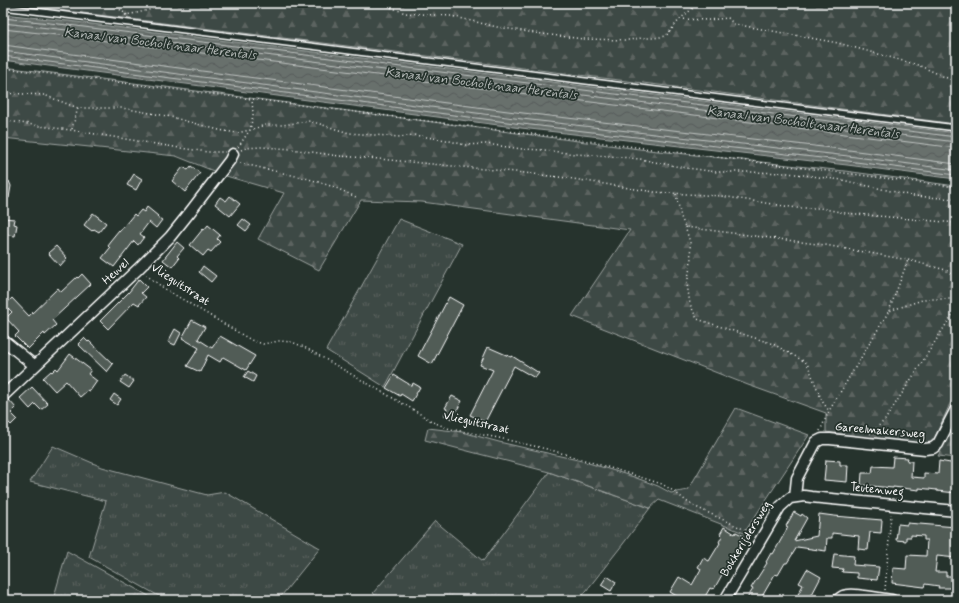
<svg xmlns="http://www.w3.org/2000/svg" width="959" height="603" font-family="Mynerve,sans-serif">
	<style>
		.grass { fill: url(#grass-tufts); stroke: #9ea4a2 }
		.forest { fill: url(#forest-firs); stroke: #9ea4a2 }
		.water { fill: url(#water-waves); stroke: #a4a9a7 }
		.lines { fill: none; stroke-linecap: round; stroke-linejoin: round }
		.shore { stroke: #c2c6c4; stroke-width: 1 }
		.building { fill: #515c57; stroke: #fff }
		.service-casing { stroke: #fff; stroke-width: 8 }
		.minor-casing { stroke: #fff; stroke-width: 13 }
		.path { stroke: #fff; stroke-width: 1.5; stroke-dasharray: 1 3; stroke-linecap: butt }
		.service { stroke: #26332d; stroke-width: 5 }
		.minor { stroke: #26332d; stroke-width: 10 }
		.labels { text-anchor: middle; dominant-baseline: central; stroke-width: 3.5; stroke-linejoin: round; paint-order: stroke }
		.street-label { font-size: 12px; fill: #fff; stroke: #26332d }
		.water-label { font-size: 13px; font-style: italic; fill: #b3b8b6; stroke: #26332d }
	</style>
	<defs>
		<pattern id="grass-tufts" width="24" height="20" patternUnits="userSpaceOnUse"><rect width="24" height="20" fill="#3e4944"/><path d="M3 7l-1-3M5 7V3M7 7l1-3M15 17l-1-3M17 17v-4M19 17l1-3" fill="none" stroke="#5b6460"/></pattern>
		<pattern id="forest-firs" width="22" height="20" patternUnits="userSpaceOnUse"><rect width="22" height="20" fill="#3e4944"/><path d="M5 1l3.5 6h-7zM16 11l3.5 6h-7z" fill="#5b6460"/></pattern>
		<pattern id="water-waves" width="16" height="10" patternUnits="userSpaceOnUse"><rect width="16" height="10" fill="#67706c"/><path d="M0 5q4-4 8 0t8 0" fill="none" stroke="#575a59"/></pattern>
	</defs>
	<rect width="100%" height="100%" fill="#26332d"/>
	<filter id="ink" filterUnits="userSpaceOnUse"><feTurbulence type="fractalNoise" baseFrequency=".025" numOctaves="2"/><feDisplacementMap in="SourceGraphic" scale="8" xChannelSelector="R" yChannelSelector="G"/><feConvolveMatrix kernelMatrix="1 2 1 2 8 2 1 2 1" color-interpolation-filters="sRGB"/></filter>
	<g filter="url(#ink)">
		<!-- grass -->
		<path class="grass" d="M399 219 462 244 385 387 326 350Z
			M53 446 102 467 207 495 225 492 320 548 278 600H166L89 557 106 501 30 482Z
			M549 472 650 508 623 544 579 600H381L373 593 435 521 483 561Z
			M67 551 156 600H53Z"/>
		<!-- forest -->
		<path class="forest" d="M3 3H956V124L683 88Z
			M3 67 158 86 639 149 845 171 956 186V393L950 404 935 437 930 443 925 445 826 432V413L748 385 572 316 630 230 422 202 361 200 319 270 258 239 284 193 226 176 176 156 3 138Z
			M736 408 809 435 744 533 659 500 650 508 549 472 425 440 428 428 462 432 499 442 582 461 631 476 658 486 671 493 688 490Z
			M956 421V458L938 456Z"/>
		<!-- water -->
		<path class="water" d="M3 14 68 21 956 133V179L847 165 521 128 3 60Z"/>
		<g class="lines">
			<!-- shore -->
			<path class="shore" d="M3 18 68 25 956 137
				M3 23 67 30 956 142
				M3 29 67 36 956 148
				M3 45 523 113 849 150 956 164
				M3 51 522 119 848 156 956 170
				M3 56 522 124 848 161 956 175"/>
		</g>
		<!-- building -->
		<path class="building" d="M191 166 200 173 185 192 172 181 183 167 188 170Z
			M134 174 142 179 136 190 127 185Z
			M9 181 11 186 9 198 3 197V186Z
			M230 196 240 204 230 216 215 204 220 197 226 201Z
			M147 207 158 216 157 217 162 220 156 228 149 222 140 234 144 237 138 245 134 241 114 267 102 258 110 248 108 246 111 242 110 241 119 230 120 231 134 214 136 216 141 210 144 212Z
			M93 213 106 223 99 232 94 229 92 231 84 225Z
			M3 218 15 219 14 224 17 225 15 236 3 234Z
			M243 219 251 225 246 231 238 225Z
			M208 225 220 235 217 239 220 242 211 252 208 250 203 256 190 245 203 229 204 230Z
			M177 242 184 248 177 256 179 258 172 267 163 260Z
			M56 246 67 258 60 266 48 253Z
			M203 266 216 276 211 282 199 272Z
			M82 274 91 284 52 320 56 325 45 335 44 333 28 349 15 336 19 332 6 318 12 312 5 305 12 298 29 316 58 288 61 292 77 277 78 278Z
			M139 279 147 287 141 293 146 297 139 305 134 302 108 329 100 321 129 292Z
			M449 297 463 305 432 364 418 356Z
			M192 320 205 327 198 339 212 348 220 336 255 356 246 370 223 357 220 362 208 355 200 372 187 366 199 348 182 338Z
			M175 329 181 333 175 345 168 342Z
			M84 338 88 342 89 341 113 364 107 372 78 344Z
			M488 347 511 357 512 356 539 373 535 378 514 366 485 422 470 415 493 370 480 365Z
			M70 354 91 370 88 374 97 381 90 391 88 390 80 397 66 381 55 391 43 378 51 371 52 372 56 368 58 370Z
			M248 371 256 376 253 382 244 377Z
			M125 375 134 381 129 388 120 382Z
			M394 375 412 386 413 383 420 387 412 401 401 394 400 396 386 388Z
			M32 387 48 404 41 410 35 404 30 409 20 398Z
			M114 394 121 399 117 405 110 400Z
			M452 396 462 401 452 419 444 415 447 409 445 408Z
			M9 400 16 408 11 413 17 419 11 425 7 421 3 424V405Z
			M893 457 908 458 907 461H912L911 477 924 478V473L938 474 939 461 956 464V493L937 491V490L919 488V490L893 487V488L861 485 862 473H872L873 466 892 467Z
			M826 460 840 461V465H848L847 482 824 480Z
			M794 512 801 516 802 514 807 518 794 541 817 536 819 514 834 516 882 520 881 533 870 532 868 550 858 549 859 536 832 533V538H827L826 551 797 547 787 563H785L778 575 775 574 760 600H746L753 589 751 588 767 563 766 562 771 553 773 554 782 538 788 527 786 526Z
			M907 523 956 527V558L937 556 935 572H946V576H953L952 588H938L939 586 925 584 924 587 892 583 893 568 906 569 907 555 926 556 927 540H924V536L911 535V537H906V541L896 540 898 524 907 525Z
			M724 527 735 534 736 532 744 536 714 589 713 588 712 589 710 588 703 600H683L670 592 679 577 692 585 701 569 698 567 703 558 709 561 720 543 719 542 722 536 720 534Z
			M834 554 854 556 853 565 879 567 877 580 857 578V573L842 572 843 569 832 568Z
			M807 569 821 577 809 600H795L803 585 799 583Z
			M607 576 616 582 611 591 601 585Z"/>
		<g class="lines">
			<defs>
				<path id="service" d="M3 7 956 128"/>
				<path id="minor" d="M3 340 35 366
					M3 396 138 269 170 237 190 212 230 160 233 154
					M795 497 797 478 816 442 822 439H830L925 449 933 448 938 444 956 409
					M725 600 780 507 790 498 804 496 811 497 956 511
					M837 600C839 599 841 597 843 596 853 592 880 599 892 600"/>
			</defs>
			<!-- service casing -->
			<use href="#service" class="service-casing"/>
			<!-- minor casing -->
			<use href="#minor" class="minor-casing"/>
			<!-- path -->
			<path class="path" d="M110 3 113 4 127 15
				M380 3 405 13 451 16 497 27 535 33 583 39 629 40 642 38H654L666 36 680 19 699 3
				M125 15C136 13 153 11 161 3
				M680 19 708 20 728 18 734 24 838 43 918 65 956 82
				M3 68 956 187
				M3 93 44 95 78 108H122L167 116 219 130 237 133 250 130 265 125H282L310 121 349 133 400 137 414 135 446 140 465 145 486 144 522 149 544 150 575 154 609 156 640 159 680 167 717 172H749L788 173 842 180 913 196 956 199
				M3 120 39 126 71 130 180 148 208 152H225
				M72 129 78 108
				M238 147 250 130 253 115 252 99
				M241 150 246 148 262 147 291 149 339 156 368 158 516 172 567 178 654 192 721 196 797 208H820L845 213 956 223
				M240 163 309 179 334 187 356 197
				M676 194 681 217 685 227 825 245 908 260 946 270 956 278
				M685 227 690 242 691 261 687 284 690 304 697 319 773 344 807 363 822 401 829 411
				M146 275 165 289 251 340 263 344 279 341 292 342 304 347 412 409 433 422 450 429 499 438 551 450 627 473 662 484 675 492 686 501 698 508 754 534
				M889 311 908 260
				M820 431 829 411 889 311 925 299H956
				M870 434 885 420 956 309
				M885 590 891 514"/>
			<!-- service -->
			<use href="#service" class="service"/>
			<!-- minor -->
			<use href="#minor" class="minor"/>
		</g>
	</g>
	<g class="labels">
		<!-- street labels -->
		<g class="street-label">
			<text transform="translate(116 272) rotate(-43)">Heuvel</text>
			<text transform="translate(180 285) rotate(33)">Vlieguitstraat</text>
			<text transform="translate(476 423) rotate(13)">Vlieguitstraat</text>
			<text transform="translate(880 431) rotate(5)">Gareelmakersweg</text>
			<text transform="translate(877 490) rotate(6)">Teutenweg</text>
			<text transform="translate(746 539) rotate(-59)">Bokkerijdersweg</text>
		</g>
		<!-- water labels -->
		<g class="water-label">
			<text transform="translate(160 44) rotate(7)">Kanaal van Bocholt naar Herentals</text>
			<text transform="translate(481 84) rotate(7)">Kanaal van Bocholt naar Herentals</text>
			<text transform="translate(803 123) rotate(7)">Kanaal van Bocholt naar Herentals</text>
		</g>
	</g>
	<!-- margin -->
	<rect width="959" height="603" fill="none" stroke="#26332d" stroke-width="16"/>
	<rect x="8" y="8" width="943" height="587" fill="none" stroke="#fff" stroke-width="1.5" filter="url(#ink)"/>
</svg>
